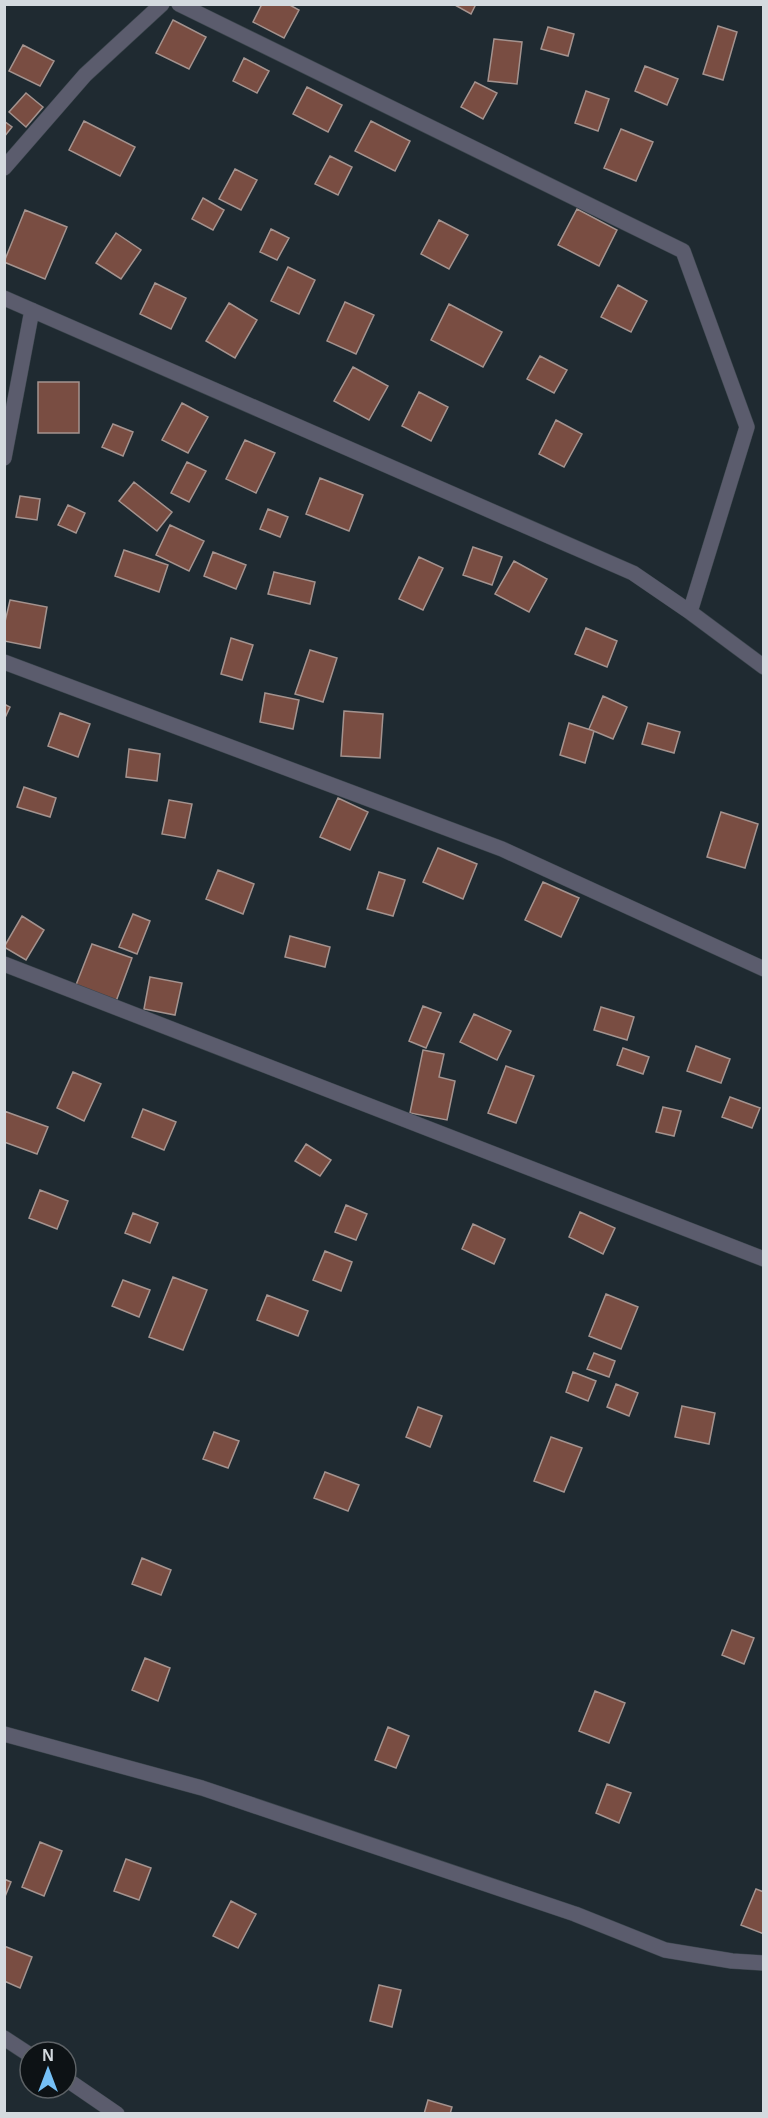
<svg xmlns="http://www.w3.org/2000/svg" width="768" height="2118" font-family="Arial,sans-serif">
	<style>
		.building { fill: #794d42; stroke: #a4938f; stroke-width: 1.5 }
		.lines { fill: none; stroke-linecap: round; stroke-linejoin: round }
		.minor-casing { stroke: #3c464d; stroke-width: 16 }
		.minor { stroke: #5b5c6d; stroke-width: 15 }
	</style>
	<rect width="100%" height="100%" fill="#1f2a31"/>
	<!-- building -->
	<path class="building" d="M262 4H288L299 10 284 38 253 22Z
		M453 4H476L471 14Z
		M173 20 206 37 189 69 156 53Z
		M718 26 737 32 723 80 703 74Z
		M548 27 574 34 568 56 541 49Z
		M494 39 522 42 517 84 488 81Z
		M23 45 54 61 40 86 9 71Z
		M244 58 269 71 257 93 233 81Z
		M645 66 678 79 667 105 635 91Z
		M475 82 497 93 483 119 461 107Z
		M307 87 342 105 328 132 293 114Z
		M586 91 609 99 598 131 575 123Z
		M26 93 43 107 26 127 9 112Z
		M4 121 12 127 4 137Z
		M84 121 135 147 120 176 69 150Z
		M371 121 410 141 395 171 355 151Z
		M621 129 653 142 636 181 604 168Z
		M330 156 352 167 338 195 315 184Z
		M235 169 257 180 241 210 219 199Z
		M203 198 224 210 213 230 192 219Z
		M577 209 617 230 599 266 558 245Z
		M25 210 67 227 45 279 4 262Z
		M439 220 468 235 449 269 421 254Z
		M271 229 289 238 277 260 260 252Z
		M116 233 141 250 121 279 96 263Z
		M288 267 315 280 299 314 271 301Z
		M155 283 186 298 171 329 140 314Z
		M618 285 647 301 631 332 601 317Z
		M345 302 374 315 356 354 327 341Z
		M229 303 257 320 235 358 206 341Z
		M449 304 502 332 483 367 431 340Z
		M540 356 567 370 554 393 527 379Z
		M353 367 388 386 369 420 334 401Z
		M38 382H79V433H38Z
		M419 392 448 407 431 441 402 426Z
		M182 403 208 417 188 453 162 440Z
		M556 420 582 434 564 467 539 454Z
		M113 424 133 432 123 456 102 447Z
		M245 440 275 453 256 493 226 479Z
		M187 462 206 471 189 502 171 493Z
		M320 478 363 495 349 531 306 514Z
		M134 482 172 512 157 531 119 501Z
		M20 496 40 499 37 520 16 517Z
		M68 505 85 513 76 533 58 525Z
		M268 509 288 517 280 537 260 529Z
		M170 525 204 541 189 571 156 555Z
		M473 547 502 557 492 585 463 575Z
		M124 550 168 565 159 592 115 576Z
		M213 552 246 565 236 589 204 576Z
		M419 557 443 568 423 610 399 599Z
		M514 561 547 579 529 612 495 594Z
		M274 572 315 582 310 604 268 594Z
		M10 600 47 607 40 648 4 641V626Z
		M586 628 617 641 607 667 575 654Z
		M231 638 253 645 242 680 221 674Z
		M310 650 337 658 323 702 295 694Z
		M265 693 299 700 293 729 260 722Z
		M603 696 627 707 613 739 589 729Z
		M4 704 10 707 4 720Z
		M344 711 383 714 380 758 341 756Z
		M60 713 90 724 78 757 48 746Z
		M569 723 594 731 585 763 560 755Z
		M648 723 680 732 674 753 642 744Z
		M129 749 160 754 157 781 126 777Z
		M24 787 56 798 50 817 17 807Z
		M338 798 368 812 350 850 320 837Z
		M169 800 192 804 185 838 162 834Z
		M721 812 758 824 745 868 707 857Z
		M438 848 477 864 463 899 423 882Z
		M218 870 254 884 243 914 206 899Z
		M379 872 405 880 393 916 367 909Z
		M543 882 579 898 561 937 525 920Z
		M133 914 150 921 137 954 119 947Z
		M22 916 44 930 26 960 4 947Z
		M290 936 330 947 325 967 285 957Z
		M92 944 132 958 115 1004 74 990Z
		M150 977 182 983 175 1015 144 1009Z
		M423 1006 441 1013 426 1048 409 1041Z
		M601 1007 634 1017 627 1040 594 1030Z
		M474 1014 511 1031 497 1060 460 1042Z
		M696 1046 730 1059 721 1083 687 1071Z
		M623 1048 649 1057 643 1074 617 1065Z
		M423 1050 444 1054 439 1077 455 1081 447 1120 410 1113Z
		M506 1066 534 1076 516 1123 488 1113Z
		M73 1072 101 1084 84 1121 57 1108Z
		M730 1097 760 1108 752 1128 722 1117Z
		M663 1107 681 1111 674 1136 656 1132Z
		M143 1109 176 1122 164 1150 132 1137Z
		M4 1111 48 1127 37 1154 4 1142Z
		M306 1144 331 1160 320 1176 295 1161Z
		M40 1190 68 1201 57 1229 29 1218Z
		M346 1205 367 1214 356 1240 335 1232Z
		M580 1212 615 1228 603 1254 569 1237Z
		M133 1213 158 1223 150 1243 125 1233Z
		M473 1224 505 1239 494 1264 462 1249Z
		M325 1251 352 1262 341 1291 313 1280Z
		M173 1277 207 1290 183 1350 149 1337Z
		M123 1280 150 1290 139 1317 112 1306Z
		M606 1294 638 1307 621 1349 589 1336Z
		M267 1295 308 1311 298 1336 257 1320Z
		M594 1353 615 1361 609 1377 587 1369Z
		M573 1372 596 1381 588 1401 566 1392Z
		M616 1384 638 1393 629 1416 607 1407Z
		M682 1406 715 1413 709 1444 675 1437Z
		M418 1407 442 1416 430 1447 406 1437Z
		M214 1432 239 1441 228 1468 203 1459Z
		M551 1437 582 1448 564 1492 534 1481Z
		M325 1472 359 1485 348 1511 314 1498Z
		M142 1558 171 1570 161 1595 132 1584Z
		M732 1630 754 1638 744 1664 722 1655Z
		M145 1658 170 1668 158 1701 132 1690Z
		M595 1691 625 1703 609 1743 579 1731Z
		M388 1727 409 1736 396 1768 375 1760Z
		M607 1784 631 1793 619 1823 596 1813Z
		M40 1842 62 1851 44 1896 22 1887Z
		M126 1859 151 1868 139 1900 114 1891Z
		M4 1879 11 1882 4 1899Z
		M756 1889 764 1892V1934L741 1925Z
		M231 1901 256 1914 238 1948 213 1936Z
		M4 1946 32 1957 20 1988 4 1981Z
		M379 1985 401 1990 392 2027 370 2021Z
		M428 2100 452 2107 450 2114H424Z"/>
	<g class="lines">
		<defs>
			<path id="minor" d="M179 4 683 251 747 427 690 612
				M4 168 85 75 162 4
				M4 298 633 573 690 612 764 667
				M4 458 32 310
				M4 662 502 849 764 969
				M4 964 764 1259
				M4 1734 202 1788 575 1914 665 1950 732 1961 764 1963
				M4 2038 30 2055
				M66 2079 117 2114"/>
		</defs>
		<!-- minor casing -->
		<use href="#minor" class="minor-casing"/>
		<!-- minor -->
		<use href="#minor" class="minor"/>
	</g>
	<!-- border -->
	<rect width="768" height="2118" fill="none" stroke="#d4dadf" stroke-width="12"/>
	<!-- north arrow -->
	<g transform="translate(48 2070)"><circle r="28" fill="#0d1215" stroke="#5d6266" stroke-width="1.5"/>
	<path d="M0-4.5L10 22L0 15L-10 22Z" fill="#75c0f6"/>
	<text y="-9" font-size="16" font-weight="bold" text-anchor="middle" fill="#d4dadf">N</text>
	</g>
</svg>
